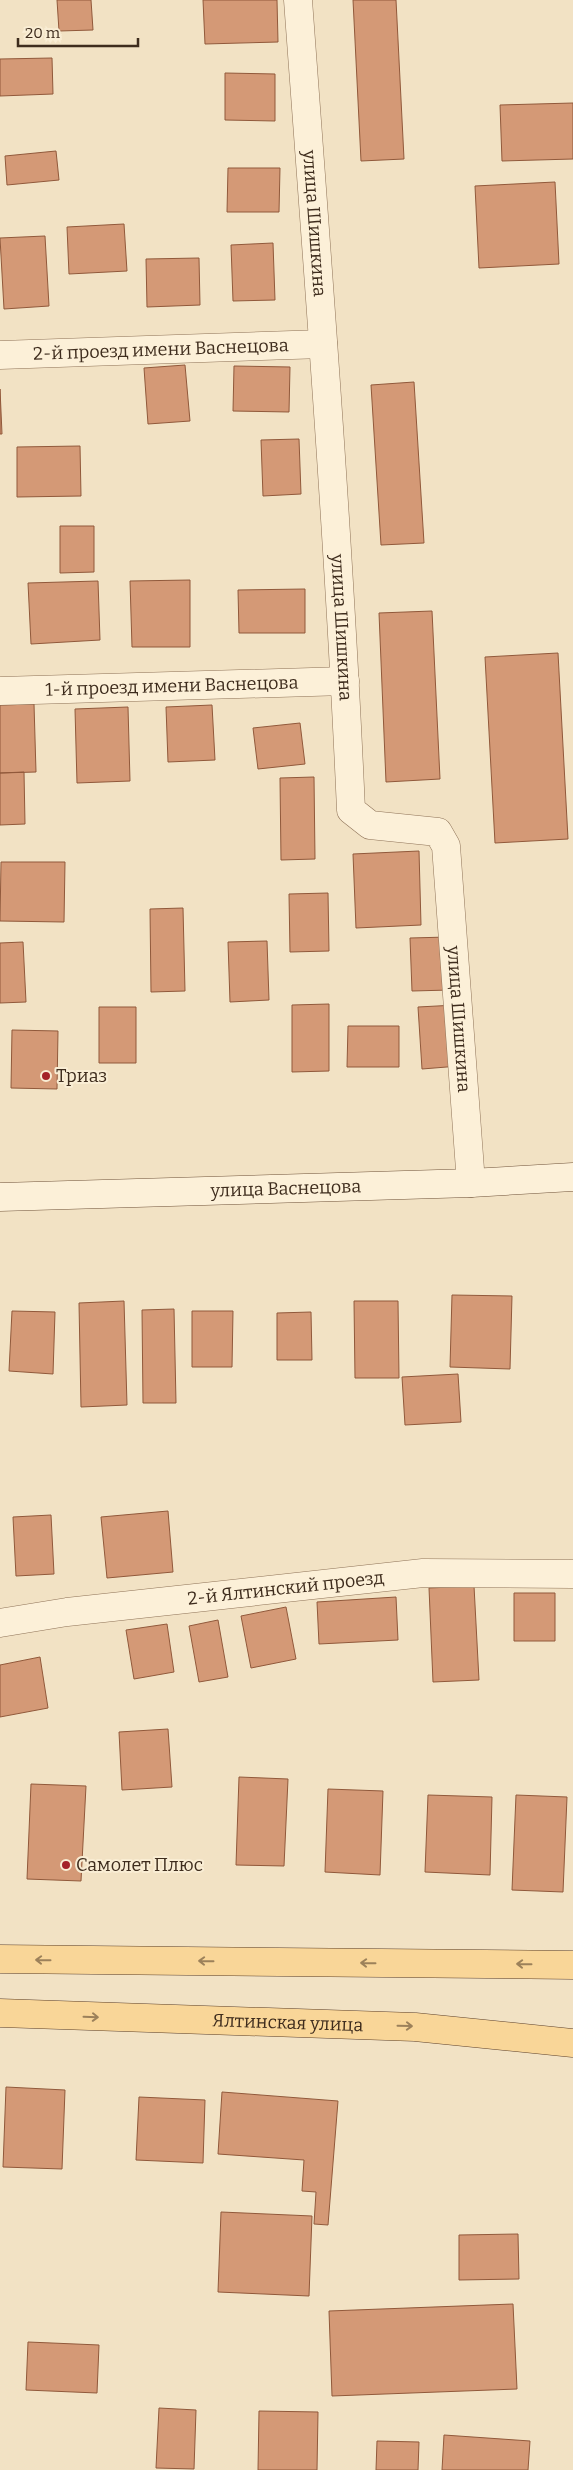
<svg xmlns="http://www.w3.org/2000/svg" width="573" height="2470" font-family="Bitter,serif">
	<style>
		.building { fill: #d49976; stroke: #91593b }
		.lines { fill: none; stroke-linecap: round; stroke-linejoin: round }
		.street-casing { stroke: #8f7358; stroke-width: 29 }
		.secondary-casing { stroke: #71543b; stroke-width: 29 }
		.primary-casing { stroke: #5d412c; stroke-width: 29 }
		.street { stroke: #fcf0d8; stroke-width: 28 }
		.secondary { stroke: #fcf0d8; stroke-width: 28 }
		.primary { stroke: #f9d698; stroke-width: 28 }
		.oneway { stroke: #9c815a }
		.poi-dot { fill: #a42228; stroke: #f9edd4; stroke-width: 2 }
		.labels { text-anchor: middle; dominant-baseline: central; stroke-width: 4; stroke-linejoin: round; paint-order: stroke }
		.street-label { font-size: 18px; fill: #3e2c1d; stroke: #f9edd4 }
		.poi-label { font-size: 18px; fill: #3e2c1d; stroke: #f9edd4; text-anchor: start }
	</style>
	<rect width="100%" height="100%" fill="#f2e2c4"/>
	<!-- building -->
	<path class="building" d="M57 0H91L93 30 59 31Z
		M203 0H277L278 42 205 44Z
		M353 0H396L404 159 361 161Z
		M52 58 53 94 0 96V59Z
		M225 73 275 74V121L225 120Z
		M573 103V159L502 161 500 105Z
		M56 151 59 180 7 185 5 156Z
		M228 168H280L279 212H227Z
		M555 182 559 264 479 268 475 186Z
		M124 224 127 271 69 274 67 227Z
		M45 236 49 306 4 309 0 238Z
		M273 243 275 300 233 301 231 245Z
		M199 258 200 305 147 307 146 259Z
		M185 365 190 421 148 424 144 368Z
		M234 366 290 367 289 412 233 411Z
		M414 382 424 543 381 545 371 385Z
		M0 389 2 434H0Z
		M299 439 301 494 263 496 261 440Z
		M80 446 81 496 17 497V447Z
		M60 526H94V572L60 573Z
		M190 580V647H132L130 581Z
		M98 581 100 640 31 644 28 583Z
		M305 589V633H239L238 590Z
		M432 611 440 779 386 782 379 613Z
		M558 653 568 839 495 843 485 657Z
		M34 704 36 772 0 773V705Z
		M212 705 215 760 168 762 166 707Z
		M128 707 130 781 77 783 75 709Z
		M300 723 305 764 258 769 253 728Z
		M24 772 25 824 0 825V773Z
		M314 777 315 859 281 860 280 778Z
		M419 851 421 925 356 928 353 854Z
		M1 862H65L64 922 0 921Z
		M328 893 329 951 290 952 289 894Z
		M183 908 185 991 151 992 150 909Z
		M448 937 450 990 412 991 410 938Z
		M267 941 269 1000 230 1002 228 942Z
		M23 942 26 1002 0 1003V943Z
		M329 1004V1071L292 1072V1005Z
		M456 1005 459 1066 422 1069 418 1007Z
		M99 1007H136V1063H99Z
		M348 1026H399V1067H347Z
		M12 1030 58 1031 57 1089 11 1088Z
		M452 1295 512 1296 510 1369 450 1367Z
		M124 1301 127 1405 81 1407 79 1303Z
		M354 1301H398L399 1378H355Z
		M174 1309 176 1403H143L142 1310Z
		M12 1311 55 1312 53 1374 9 1371Z
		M192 1311H233L232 1367H192Z
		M311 1312 312 1360H277V1313Z
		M458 1374 461 1422 405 1425 402 1377Z
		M168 1511 173 1572 107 1578 101 1517Z
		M51 1515 54 1574 16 1576 13 1517Z
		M474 1586 479 1680 433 1682 429 1588Z
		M514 1593H555V1641H514Z
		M396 1597 398 1640 319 1644 317 1602Z
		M286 1607 296 1659 251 1668 241 1616Z
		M218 1620 228 1677 199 1682 189 1626Z
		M167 1624 174 1672 134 1679 126 1630Z
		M40 1657 48 1708 0 1717V1665Z
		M168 1729 172 1787 122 1790 119 1732Z
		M239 1777 288 1779 284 1866 236 1865Z
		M31 1784 86 1786 81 1881 27 1879Z
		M328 1789 383 1791 380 1875 325 1872Z
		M428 1795 492 1797 490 1875 425 1872Z
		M516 1795 567 1797 563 1892 512 1890Z
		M6 2087 65 2090 62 2169 3 2167Z
		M222 2092 338 2101 328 2225 314 2224 316 2192 302 2191 304 2160 218 2154Z
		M139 2097 205 2100 203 2163 136 2160Z
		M221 2212 312 2216 309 2296 218 2292Z
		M518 2234 519 2279 459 2280V2235Z
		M513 2304 517 2389 332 2396 329 2311Z
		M28 2342 99 2345 97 2393 26 2390Z
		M159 2408 196 2410 194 2469 156 2468Z
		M259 2411 318 2412 317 2470H258Z
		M444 2435 530 2441 528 2470H442Z
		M377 2441 419 2442 418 2470H376Z"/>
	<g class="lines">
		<defs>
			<g id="street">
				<path id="s1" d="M298 0C318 270 339 540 351 810L370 825 438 832 446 846 471 1183"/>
				<path id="s2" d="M0 355 323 344"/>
				<path id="s3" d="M0 691 345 681"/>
				<path id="s4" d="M0 1623 67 1612 423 1573 573 1574"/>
			</g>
			<g id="secondary">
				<path id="s5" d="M0 1197 471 1183 573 1177"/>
			</g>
			<g id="primary">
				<path d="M0 1959 573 1965"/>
				<path id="s6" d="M0 2013 415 2027 573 2043"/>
			</g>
		</defs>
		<!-- street casing -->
		<use href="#street" class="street-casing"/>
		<!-- secondary casing -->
		<use href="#secondary" class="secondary-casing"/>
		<!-- primary casing -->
		<use href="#primary" class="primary-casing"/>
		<!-- street -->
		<use href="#street" class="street"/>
		<!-- secondary -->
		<use href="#secondary" class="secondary"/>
		<!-- primary -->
		<use href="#primary" class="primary"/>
	</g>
	<!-- one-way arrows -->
	<defs><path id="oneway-shaft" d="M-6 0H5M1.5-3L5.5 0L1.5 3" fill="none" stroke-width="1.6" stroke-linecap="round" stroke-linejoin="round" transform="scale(1.25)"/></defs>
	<g class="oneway">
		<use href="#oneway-shaft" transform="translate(43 1960) rotate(-179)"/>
		<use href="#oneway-shaft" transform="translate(206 1961) rotate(-179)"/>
		<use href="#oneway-shaft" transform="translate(368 1963) rotate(-179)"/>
		<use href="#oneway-shaft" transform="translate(524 1964) rotate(-179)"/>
		<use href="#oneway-shaft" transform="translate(91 2017) rotate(2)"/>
		<use href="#oneway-shaft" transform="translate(405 2026) rotate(1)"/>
	</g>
	<!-- markers -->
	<g class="poi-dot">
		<circle cx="46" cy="1076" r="5"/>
		<circle cx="66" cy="1865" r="5"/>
	</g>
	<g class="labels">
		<!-- street labels -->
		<g class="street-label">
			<text stroke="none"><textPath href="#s1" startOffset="224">улица Шишкина</textPath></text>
			<text stroke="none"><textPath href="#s2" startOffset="161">2-й проезд имени Васнецова</textPath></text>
			<text stroke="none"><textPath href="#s1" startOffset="629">улица Шишкина</textPath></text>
			<text stroke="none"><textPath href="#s3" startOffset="172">1-й проезд имени Васнецова</textPath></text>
			<text stroke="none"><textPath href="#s1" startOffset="1094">улица Шишкина</textPath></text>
			<text stroke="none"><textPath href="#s5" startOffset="286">улица Васнецова</textPath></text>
			<text stroke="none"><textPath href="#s4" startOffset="288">2-й Ялтинский проезд</textPath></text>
			<text stroke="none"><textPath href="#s6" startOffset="288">Ялтинская улица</textPath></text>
		</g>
		<!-- poi labels -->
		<g class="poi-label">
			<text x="56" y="1076">Триаз</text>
			<text x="76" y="1865">Самолет Плюс</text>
		</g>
	</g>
	<!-- scale -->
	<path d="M18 38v8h120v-8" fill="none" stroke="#3e2c1d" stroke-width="2.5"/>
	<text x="25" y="38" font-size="15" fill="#3e2c1d" stroke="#f9edd4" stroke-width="4" paint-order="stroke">20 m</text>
</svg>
